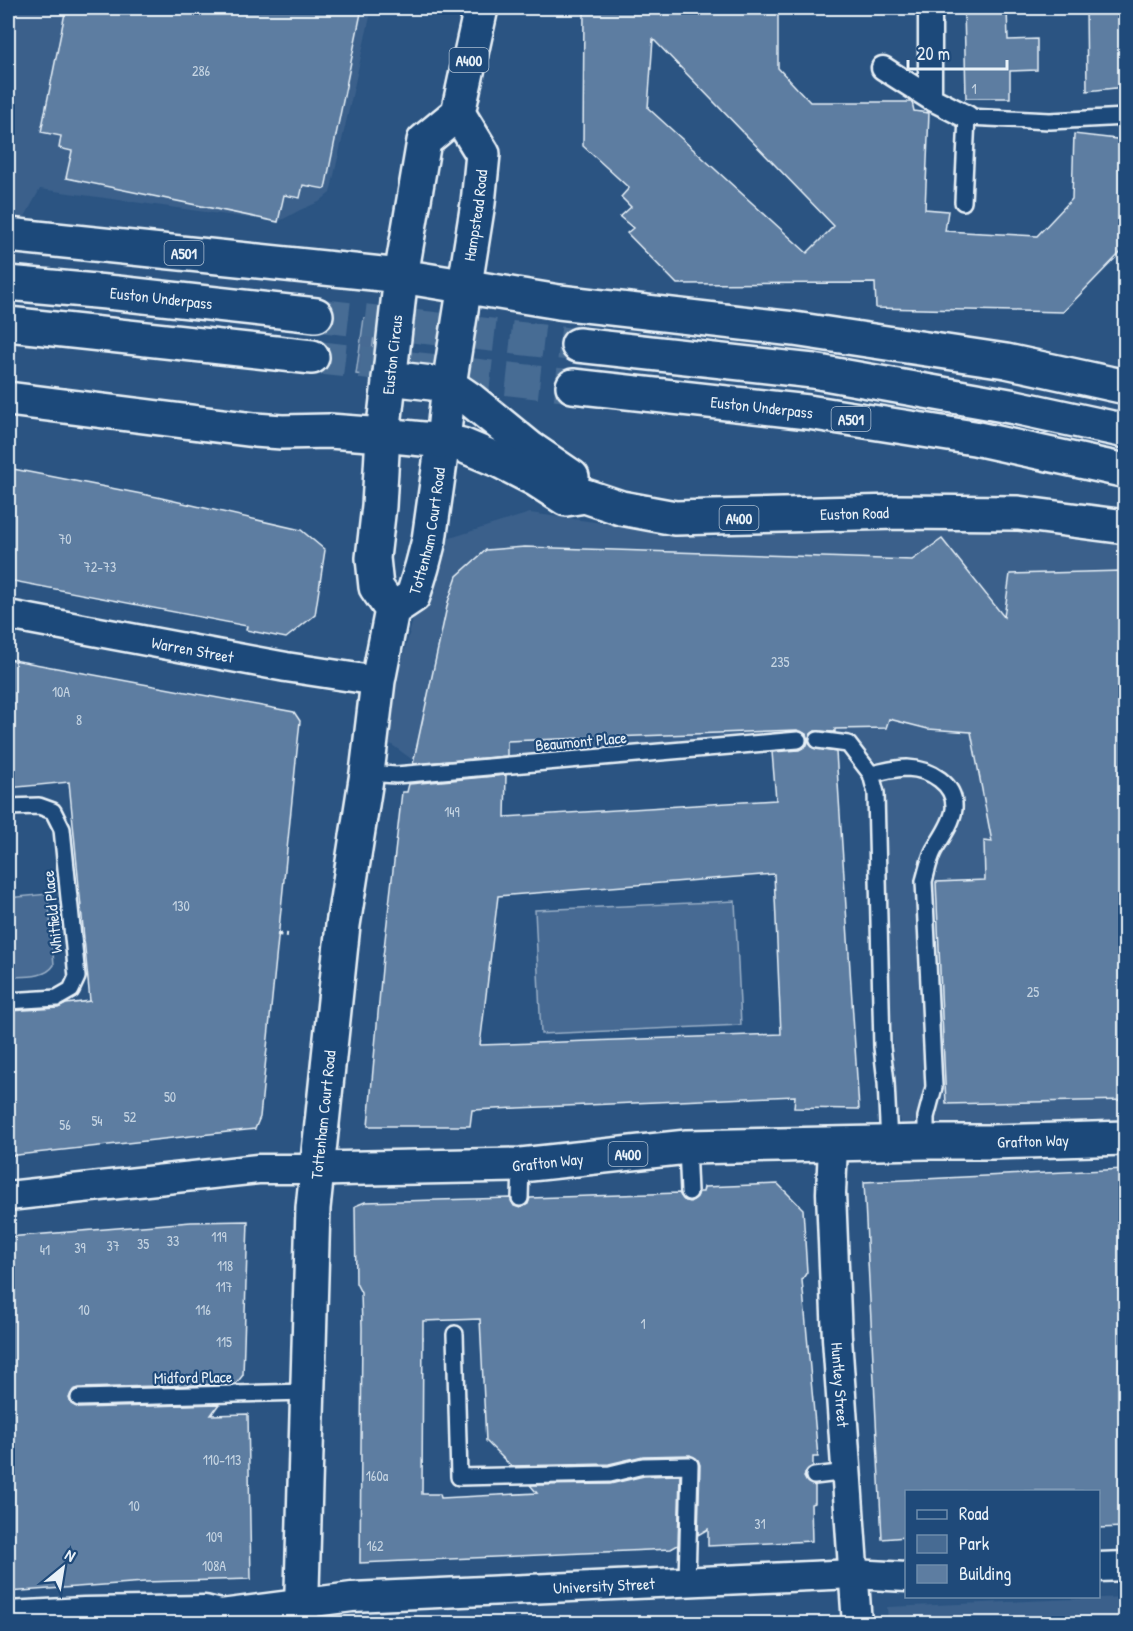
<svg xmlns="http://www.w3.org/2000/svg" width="1133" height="1631" font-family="'Patrick Hand',sans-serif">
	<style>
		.built { fill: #3a608b }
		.green { fill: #476b93; stroke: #98aec6; stroke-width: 1.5 }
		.building { fill: #5d7da1; stroke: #e8f1f8; stroke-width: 1.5; fill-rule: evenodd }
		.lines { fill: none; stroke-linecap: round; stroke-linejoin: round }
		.trunk-tunnel { stroke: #476c94; stroke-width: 33; stroke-dasharray: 33 16; stroke-linecap: butt }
		.service-casing { stroke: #e8f1f8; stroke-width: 20 }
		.pedestrian-casing { stroke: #e8f1f8; stroke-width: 27 }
		.minor-casing { stroke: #e8f1f8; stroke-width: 33 }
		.primary-casing { stroke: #e8f1f8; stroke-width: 38 }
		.trunk-casing { stroke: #e8f1f8; stroke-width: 38 }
		.path { stroke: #e8f1f8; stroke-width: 4; stroke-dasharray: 4.5 4.5; stroke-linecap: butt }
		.service { stroke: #1f4a7a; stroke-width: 15 }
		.pedestrian { stroke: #1f4a7a; stroke-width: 22 }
		.minor { stroke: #1f4a7a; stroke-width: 28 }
		.primary { stroke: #1f4a7a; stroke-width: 33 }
		.trunk { stroke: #1f4a7a; stroke-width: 33 }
		.labels { text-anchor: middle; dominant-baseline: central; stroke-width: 4.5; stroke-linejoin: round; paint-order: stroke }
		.number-label { font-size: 14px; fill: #c5d4e2 }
		.shield { fill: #1f4a7a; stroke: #acbfd2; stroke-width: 1.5 }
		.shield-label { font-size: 15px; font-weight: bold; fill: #e8f1f8 }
		.street-label { font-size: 16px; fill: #e8f1f8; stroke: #1f4a7a }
	</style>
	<rect width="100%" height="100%" fill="#2b5482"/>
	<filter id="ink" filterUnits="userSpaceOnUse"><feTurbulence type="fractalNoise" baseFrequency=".0167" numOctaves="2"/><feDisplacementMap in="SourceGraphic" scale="12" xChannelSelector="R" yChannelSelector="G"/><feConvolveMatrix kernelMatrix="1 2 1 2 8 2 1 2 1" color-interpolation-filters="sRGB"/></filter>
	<g filter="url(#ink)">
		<!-- built -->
		<path class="built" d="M8 8H372L330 193 319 202 300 210 278 222 40 189 21 224 8 222Z
			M530 513 710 538 946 521 1125 539V1119L902 1130 896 1108 880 766 851 740 421 766 388 742 399 671 434 543Z
			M1125 1597V1623H888L887 1607Z
			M823 1615 824 1623H653H682Z"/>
		<!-- green -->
		<path class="green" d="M364 318 376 319 369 376 356 374Z
			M48 894 54 965C45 979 23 976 8 977V898Z
			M735 901 741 1025 541 1034 535 910Z"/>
		<!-- building -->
		<path class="building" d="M66 8H362L325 189 303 185 300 198 284 195 278 222 66 178 72 151 59 148 61 136 41 132Z
			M584 8H778V68L810 102H912L914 111 929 113 925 209 948 211 945 231 1037 236 1072 199 1074 134 1125 140V248L1063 312 876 308 875 283 677 284 627 233 633 228 620 217 631 207 621 197 629 188 583 146ZM653 39 834 226 807 253 648 108Z
			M964 8H1007L1008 40 1037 39V70L1010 71V98H966Z
			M1086 8H1125V87L1087 91Z
			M8 468 157 497 301 530 325 550 315 615 286 638 246 630 247 626 8 580Z
			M942 539 1004 617 1010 574 1122 571 1125 583V1100L946 1104 936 882 985 880 984 841 992 842 971 732 928 729 889 719 886 728 835 729V732L815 731 811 734 808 739 813 748 836 752 859 1109 794 1108 795 1096 472 1110 470 1126H368L383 957 402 792H407L409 784 506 775 505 817 776 800 772 752 799 750 807 745 808 740 806 734 797 730 507 741V756L413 764 448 602 457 576 486 550 525 547 912 560ZM774 874 781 1034 480 1045 498 896Z
			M8 659 294 712 300 721 260 1117 255 1129 8 1156V1011L58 1008 66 1004 90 1001 69 782 8 788Z
			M1125 1169V1527L1098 1528V1491H906V1537L882 1539 864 1182Z
			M778 1184 803 1209 807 1272 802 1280 818 1457H813V1466L808 1469 804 1477 807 1482 815 1486V1503L811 1504 812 1541 708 1546V1529L698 1535 700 1465 698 1460 690 1455 643 1456 609 1464 511 1466 486 1441 480 1319 423 1321 422 1494H440L441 1498 537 1493 530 1485 610 1484 644 1476 680 1475 678 1545 671 1549 360 1563 362 1328 361 1293 356 1283 355 1206 365 1202 510 1198 514 1206 520 1208 528 1204 530 1198 679 1193 684 1200 690 1202 697 1197 699 1192H703L704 1187Z
			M248 1221 243 1375 236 1384 79 1388 73 1390 69 1398 71 1404 79 1408 219 1404 211 1415 248 1414 251 1579 145 1582 8 1592V1237L191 1222Z"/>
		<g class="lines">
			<!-- trunk-tunnel -->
			<path class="trunk-tunnel" d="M316 315 578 345
				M312 357 573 386"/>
			<defs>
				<path id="service" d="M963 202 967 117 1050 121 1126 117
					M818 740 848 744 871 774 876 793 882 1047 886 1082 889 1143
					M367 773 396 775 798 740
					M871 774C882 772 895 768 907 768 930 769 956 784 954 809 952 824 941 838 934 850 929 859 927 871 924 881L934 1087 926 1117V1142
					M8 807 39 806 53 811 62 829 77 977 71 990 57 998 8 1001
					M687 1147 689 1192
					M520 1198 521 1165
					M455 1334 459 1477 610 1474 643 1466 690 1465 687 1582
					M79 1398 308 1392
					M814 1476 847 1472"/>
				<path id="pedestrian" d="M883 68 930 98 967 117
					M930 98V8"/>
				<g id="minor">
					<path id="s1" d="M8 615 286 667 378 681"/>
					<path id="s2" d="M833 1145 831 1193 837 1338 857 1624"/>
					<path d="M8 1196 258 1169H317"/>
					<path d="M1098 1567 1126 1566"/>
					<path id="s3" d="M8 1616 84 1612 205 1610 221 1614 352 1597 854 1574 906 1577"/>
				</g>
				<g id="primary">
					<path id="s4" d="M392 610 413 596 422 567 429 540 443 441"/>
					<path id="s5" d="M317 1169 521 1165 687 1147 926 1142H991L1126 1138"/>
					<path id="s6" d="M301 1624 313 1208 343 925 367 773 378 681 392 610 376 587 373 558 379 506 383 435"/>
				</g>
				<g id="trunk">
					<path d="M8 235 401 276 559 302 794 329 1006 361 1126 387"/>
					<path id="s7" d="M8 283 117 293 316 315"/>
					<path d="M8 324 312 357"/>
					<path d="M578 345 813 371 1015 407 1126 431"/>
					<path d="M389 378 449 385 471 400 531 449 572 477"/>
					<path id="s8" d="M573 386 808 412 974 438 1126 471"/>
					<path id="s9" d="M8 399 255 430 282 432 329 431 383 435 443 441 462 445 500 461 535 479 566 499 585 496 621 508 675 518 896 512 1018 513 1126 527"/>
					<path id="s10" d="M383 435 401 276 424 141 458 113 481 8"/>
					<path id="s11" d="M443 441 449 385 478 203 483 154 458 113"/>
				</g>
			</defs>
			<!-- service casing -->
			<use href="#service" class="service-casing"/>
			<!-- pedestrian casing -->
			<use href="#pedestrian" class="pedestrian-casing"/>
			<!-- minor casing -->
			<use href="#minor" class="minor-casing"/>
			<!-- primary casing -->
			<use href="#primary" class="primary-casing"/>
			<!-- trunk casing -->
			<use href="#trunk" class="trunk-casing"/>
			<!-- path -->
			<path class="path" d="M277 934 288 935"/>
			<!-- service -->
			<use href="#service" class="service"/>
			<!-- pedestrian -->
			<use href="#pedestrian" class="pedestrian"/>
			<!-- minor -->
			<use href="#minor" class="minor"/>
			<!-- primary -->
			<use href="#primary" class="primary"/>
			<!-- trunk -->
			<use href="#trunk" class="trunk"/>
		</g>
	</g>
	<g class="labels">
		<!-- number labels -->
		<g class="number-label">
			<text x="201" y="70">286</text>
			<text x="974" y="88">1</text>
			<text x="65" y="538">70</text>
			<text x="100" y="566">72-73</text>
			<text x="780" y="661">235</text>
			<text x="61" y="691">10A</text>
			<text x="79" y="719">8</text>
			<text x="452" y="811">149</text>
			<text x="181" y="905">130</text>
			<text x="1033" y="991">25</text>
			<text x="170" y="1096">50</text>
			<text x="130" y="1116">52</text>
			<text x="97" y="1120">54</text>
			<text x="65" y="1124">56</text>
			<text x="219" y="1236">119</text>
			<text x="173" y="1240">33</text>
			<text x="143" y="1243">35</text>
			<text x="113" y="1245">37</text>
			<text x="80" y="1247">39</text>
			<text x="45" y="1249">41</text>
			<text x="225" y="1265">118</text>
			<text x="224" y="1286">117</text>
			<text x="84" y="1309">10</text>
			<text x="203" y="1309">116</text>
			<text x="643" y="1323">1</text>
			<text x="224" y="1341">115</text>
			<text x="222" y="1459">110-113</text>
			<text x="377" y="1475">160a</text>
			<text x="134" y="1505">10</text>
			<text x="760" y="1523">31</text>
			<text x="214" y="1536">109</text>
			<text x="375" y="1545">162</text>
			<text x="214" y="1565">108A</text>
		</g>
		<!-- shield labels -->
		<g class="shield">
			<rect x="449.5" y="48" width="39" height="24" rx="4.5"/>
			<rect x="164.5" y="241" width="39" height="24" rx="4.5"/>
			<rect x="831.5" y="407" width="39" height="24" rx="4.5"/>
			<rect x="719.5" y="506" width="39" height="24" rx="4.5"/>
			<rect x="608.5" y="1142" width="39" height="24" rx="4.5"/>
		</g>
		<g class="shield-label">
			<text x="469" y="60">A400</text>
			<text x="184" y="253">A501</text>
			<text x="851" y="419">A501</text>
			<text x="739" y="518">A400</text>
			<text x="628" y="1154">A400</text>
		</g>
		<!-- street labels -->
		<g class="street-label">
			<text stroke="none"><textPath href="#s11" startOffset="228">Hampstead Road</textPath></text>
			<text stroke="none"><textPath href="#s7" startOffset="154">Euston Underpass</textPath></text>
			<text stroke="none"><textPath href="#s10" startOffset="81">Euston Circus</textPath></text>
			<text stroke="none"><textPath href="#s8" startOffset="190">Euston Underpass</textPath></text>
			<text stroke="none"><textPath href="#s9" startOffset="866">Euston Road</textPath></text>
			<text stroke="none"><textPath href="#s4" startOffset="92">Tottenham Court Road</textPath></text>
			<text stroke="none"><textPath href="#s1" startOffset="188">Warren Street</textPath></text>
			<text transform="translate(581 741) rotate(-5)">Beaumont Place</text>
			<text transform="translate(52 912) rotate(-96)">Whitfield Place</text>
			<text stroke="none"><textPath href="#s6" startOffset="510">Tottenham Court Road</textPath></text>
			<text stroke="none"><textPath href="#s5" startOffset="717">Grafton Way</textPath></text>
			<text stroke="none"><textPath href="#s5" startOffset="231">Grafton Way</textPath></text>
			<text transform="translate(193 1377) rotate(-1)">Midford Place</text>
			<text stroke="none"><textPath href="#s2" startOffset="240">Huntley Street</textPath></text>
			<text stroke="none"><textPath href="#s3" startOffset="598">University Street</textPath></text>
		</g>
	</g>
	<!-- margin -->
	<rect width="1133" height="1631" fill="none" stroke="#1f4a7a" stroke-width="30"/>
	<rect x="15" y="15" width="1103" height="1601" fill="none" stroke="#e8f1f8" stroke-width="2" filter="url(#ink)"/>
	<!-- legend -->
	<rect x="905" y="1490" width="195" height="108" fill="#1f4a7a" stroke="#6f8dac" stroke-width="1.5"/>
	<rect x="917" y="1510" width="30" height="9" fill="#1f4a7a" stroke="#6f8dac" stroke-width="1.5"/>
	<text x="959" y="1520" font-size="18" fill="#e8f1f8">Road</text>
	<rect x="917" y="1535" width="30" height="18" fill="#476b93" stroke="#6f8dac" stroke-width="1.5"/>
	<text x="959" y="1550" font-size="18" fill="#e8f1f8">Park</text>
	<rect x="917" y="1565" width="30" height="18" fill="#5d7da1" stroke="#6f8dac" stroke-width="1.5"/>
	<text x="959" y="1580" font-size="18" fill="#e8f1f8">Building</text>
	<!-- north arrow -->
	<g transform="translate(63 1568) rotate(30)" stroke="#1f4a7a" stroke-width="4.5" paint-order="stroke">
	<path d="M0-4.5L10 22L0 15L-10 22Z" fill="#e8f1f8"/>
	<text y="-9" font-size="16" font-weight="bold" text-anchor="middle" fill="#e8f1f8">N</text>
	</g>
	<!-- scale -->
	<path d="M908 60v9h99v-9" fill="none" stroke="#e8f1f8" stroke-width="3"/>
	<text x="917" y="60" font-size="18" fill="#e8f1f8" stroke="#1f4a7a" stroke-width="4.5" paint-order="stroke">20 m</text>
</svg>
